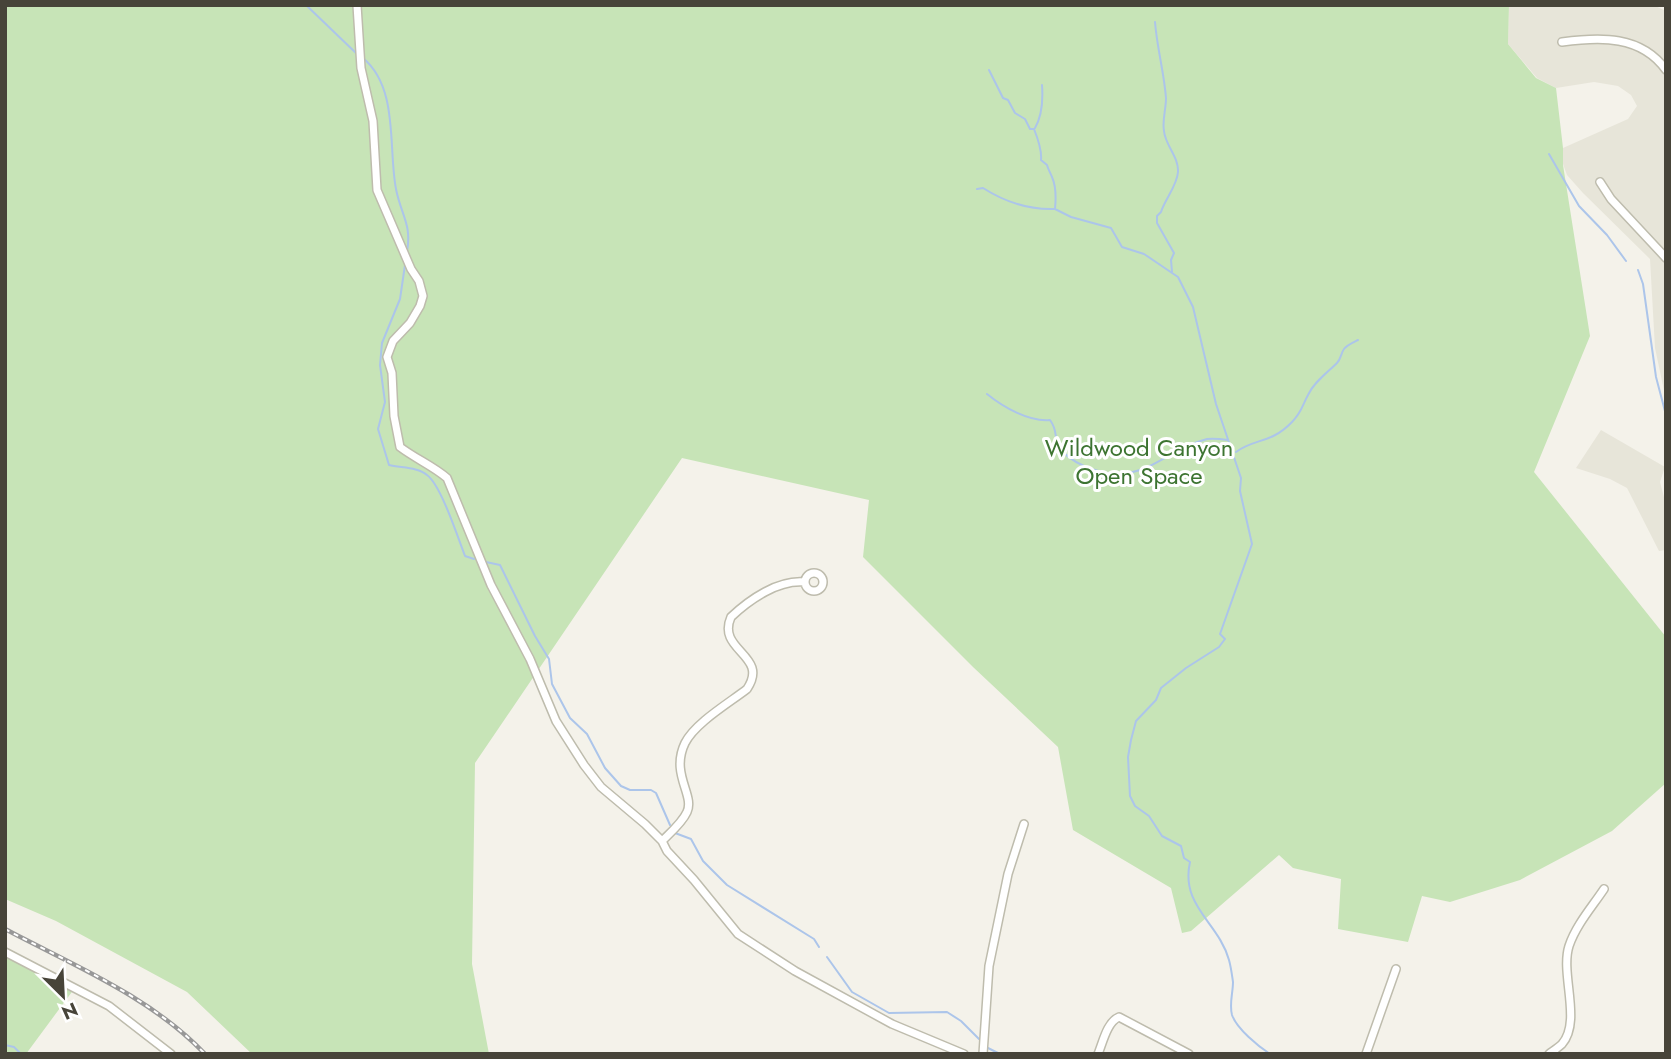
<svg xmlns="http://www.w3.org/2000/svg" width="1671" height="1059" font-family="Jost,sans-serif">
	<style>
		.residential { fill: #e7e5d9 }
		.green { fill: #c7e4b7 }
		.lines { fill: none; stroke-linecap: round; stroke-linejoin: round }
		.stream { stroke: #acc5ea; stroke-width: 2 }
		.minor-casing { stroke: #bebcad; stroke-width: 10 }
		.minor { stroke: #fff; stroke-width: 7 }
		.rail-casing { stroke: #989898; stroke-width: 4.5 }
		.rail { stroke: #fff; stroke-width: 2; stroke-dasharray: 5; stroke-linecap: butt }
		.labels { text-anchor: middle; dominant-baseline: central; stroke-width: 6; stroke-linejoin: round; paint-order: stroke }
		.park-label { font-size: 24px; fill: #3d7431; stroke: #fff }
	</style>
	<rect width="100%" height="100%" fill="#f4f2ea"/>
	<!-- residential -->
	<path class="residential" d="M1509 5H1653L1666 11V400L1655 348 1650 259 1583 193 1567 175 1563 164V148L1628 119 1637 106 1631 95 1618 86 1594 82 1556 88 1537 78 1508 44Z
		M1601 430 1665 467 1660 482 1666 505V550L1659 551 1627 488 1610 479 1576 468Z"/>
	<!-- green -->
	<path class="green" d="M5 5H1509L1508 44 1536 78 1556 88 1563 148V165L1590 336 1534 472 1666 637V783L1612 831 1520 880 1450 902 1422 896 1408 942 1338 929 1341 879 1293 868 1279 855 1191 931 1182 933 1171 888 1073 830 1058 747 973 667 863 557 869 500 682 458 475 763 472 964 489 1054H252L187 992 56 921 5 899Z
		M5 947 77 985 26 1054H5Z"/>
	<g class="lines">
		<!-- stream -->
		<path class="stream" d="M306 5 358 55
			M1155 22C1157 48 1164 72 1166 98 1166 109 1162 121 1164 131 1165 145 1179 157 1178 172 1177 186 1165 199 1161 212L1157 216V223L1174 253 1171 260 1172 272
			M363 58C399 88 388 148 396 189 401 215 412 224 407 252
			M989 70 1003 98 1008 100 1015 113 1025 119 1030 129H1034C1038 139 1042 150 1041 160L1047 165C1048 169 1050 172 1052 177 1056 186 1056 199 1055 209L1071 217 1111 228 1122 247 1144 254 1178 277 1193 307 1216 404 1241 478 1240 491 1252 544 1220 634 1225 639 1219 647 1186 668 1161 688 1156 700 1136 721 1131 740 1128 757 1130 796 1135 806 1149 816 1162 836 1181 846 1184 858 1190 862C1180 906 1219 923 1229 960 1231 967 1232 975 1233 982 1233 993 1229 1004 1232 1015 1237 1029 1258 1046 1270 1054
			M1035 128C1042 116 1043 99 1042 85
			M1549 154 1579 206 1607 235 1626 261
			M977 189 983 188C1005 202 1029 210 1055 209
			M405 265 400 299 382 343 380 365 385 402 378 429 389 465C401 468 418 467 427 475 441 485 458 538 465 556L474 559
			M1638 270 1643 284 1656 377 1666 415
			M987 394C1003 407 1029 422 1050 420 1058 431 1054 436 1058 445 1062 454 1075 462 1084 466 1140 491 1160 451 1207 439 1214 438 1221 439 1228 440
			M1236 452C1255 438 1271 444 1292 422 1302 412 1302 406 1308 395 1314 382 1327 373 1337 363 1341 359 1341 353 1344 349 1347 345 1354 342 1358 340
			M486 562 500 565 535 636 549 659 552 684 570 718 587 734 605 768 621 786 630 790H651L656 793 670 825
			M675 833 691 839 703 861 727 885 814 939 819 947
			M827 957 852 992 889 1013 947 1012 961 1021 979 1039
			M5 1045 14 1047 21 1054
			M988 1048 1000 1054"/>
		<defs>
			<path id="minor" d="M357 5 361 68 373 121 377 190 411 269 419 281 423 296 420 306 410 323 393 341 387 357 392 373 394 416 400 447C416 459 433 466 447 478L491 585 530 659 556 721 584 765 601 787 645 824 662 841 667 851 694 880 738 934 795 971 892 1024 964 1054
				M1562 42C1600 37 1641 35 1666 70
				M1600 182 1611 199 1666 258
				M805 582a9 9 0 1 1 18 0a9 9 0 1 1-18 0Z
				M662 841C670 833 682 823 687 812 695 795 670 774 685 743 695 723 729 703 747 689 770 655 716 651 731 617 750 599 778 580 804 582
				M5 952 109 1006 171 1054
				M983 1054 989 966 1008 874 1024 824
				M1098 1054C1103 1042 1107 1022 1119 1017L1189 1054
				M1366 1054 1396 969
				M1549 1054C1553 1051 1559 1047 1562 1044 1582 1021 1560 974 1569 946 1576 925 1592 907 1604 889"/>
		</defs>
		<!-- minor casing -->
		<use href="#minor" class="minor-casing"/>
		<!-- minor -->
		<use href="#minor" class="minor"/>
		<defs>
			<path id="rail" d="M5 929C73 965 151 997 205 1054"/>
		</defs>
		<!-- rail casing -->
		<use href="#rail" class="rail-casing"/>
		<!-- rail -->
		<use href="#rail" class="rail"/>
	</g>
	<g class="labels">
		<!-- park labels -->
		<g class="park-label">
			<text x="1139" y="447">Wildwood Canyon<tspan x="1139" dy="28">Open Space</tspan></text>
		</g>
	</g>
	<!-- border -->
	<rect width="1671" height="1059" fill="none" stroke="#474439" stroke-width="14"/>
	<!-- north arrow -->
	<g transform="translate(63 996) rotate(156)" stroke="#ffffff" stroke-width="5" paint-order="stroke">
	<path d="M0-5L12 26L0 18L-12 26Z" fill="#474439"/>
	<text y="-10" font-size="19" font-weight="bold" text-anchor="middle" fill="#474439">N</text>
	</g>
</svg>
